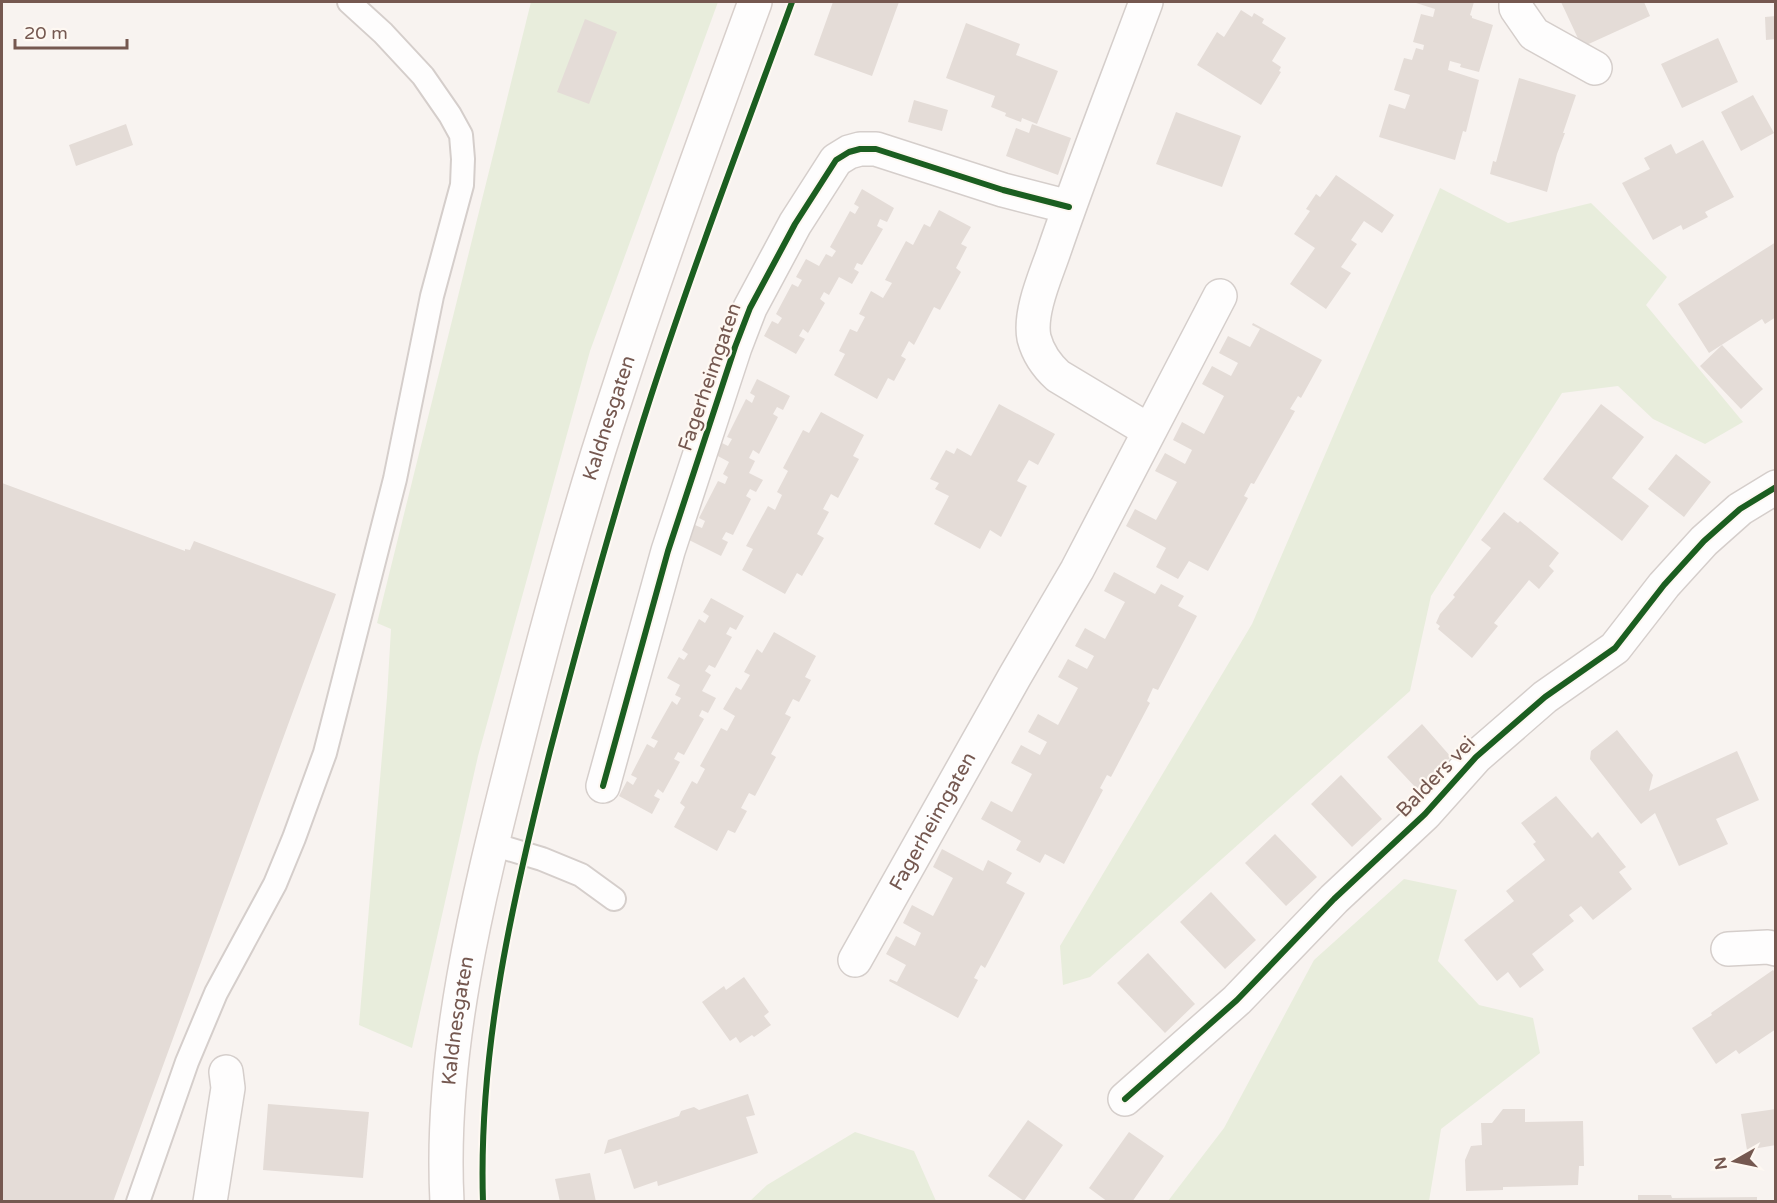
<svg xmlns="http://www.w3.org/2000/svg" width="1777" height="1203" font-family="'Varela Round',sans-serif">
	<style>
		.green { fill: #e8eddc }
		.building { fill: #e4dcd7 }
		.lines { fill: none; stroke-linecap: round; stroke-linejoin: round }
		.service-casing { stroke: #d5cecb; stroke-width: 26 }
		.minor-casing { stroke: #d5cecb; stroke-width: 36 }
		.secondary-casing { stroke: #d8cfcb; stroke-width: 36 }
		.service { stroke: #fefdfd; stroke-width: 22 }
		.minor { stroke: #fefdfd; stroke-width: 33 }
		.secondary { stroke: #fefdfd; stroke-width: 33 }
		.cycleway-casing { stroke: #fef8f2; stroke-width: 10 }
		.cycleway { stroke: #1b5e20; stroke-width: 6 }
		.labels { text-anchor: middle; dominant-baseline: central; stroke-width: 4.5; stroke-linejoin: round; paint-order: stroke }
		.street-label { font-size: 20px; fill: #755850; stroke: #fef8f2 }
	</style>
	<rect width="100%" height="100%" fill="#f8f3f0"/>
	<!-- green -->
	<path class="green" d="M531 2H718L590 351 478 756 412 1048 359 1025 387 697 391 629 377 623Z
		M1440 188 1508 223 1591 203 1667 277 1646 305 1743 422 1705 444 1653 419 1618 386 1562 393 1431 596 1410 691 1090 977 1063 985 1060 946 1252 624Z
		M1404 879 1457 890 1438 961 1479 1005 1533 1018 1540 1053 1441 1129 1429 1201H1168L1224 1128 1314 960Z
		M855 1132 914 1151 936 1201H750L767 1185Z"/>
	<!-- building -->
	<path class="building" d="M833 2H899L872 76 814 55Z
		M1413 2H1474L1470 15 1472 16V18L1493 25 1479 72 1460 67 1461 64 1450 61 1448 70 1479 80 1466 132 1463 131 1455 160 1379 137 1389 104 1405 109 1410 95 1394 90 1404 58 1412 60 1416 48 1423 50 1424 45 1413 42 1421 14 1433 17 1435 9Z
		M1561 2H1644L1650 16 1582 47Z
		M1241 10 1252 17 1254 13 1264 19 1262 23 1286 38 1272 61 1281 67 1279 71 1281 72 1261 105 1197 65 1217 32 1224 37Z
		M1776 16V39L1766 40 1765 17Z
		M585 19 617 32 589 104 557 92Z
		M966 23 1020 44 1016 55 1058 71 1037 124 1022 118 1021 122 1005 116 1006 113 991 107 995 96 946 78Z
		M1718 38 1738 82 1682 108 1661 64Z
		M1519 78 1576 95 1563 133H1565L1557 154 1547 192 1490 174 1493 161 1496 162Z
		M1753 95 1774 133 1741 151 1721 112Z
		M914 100 948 110 942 131 908 122Z
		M1176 112 1241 136 1222 187 1156 164Z
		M126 124 133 145 76 166 69 145Z
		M1032 124 1071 138 1058 175 1006 156 1016 128 1029 133Z
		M1703 140 1734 197 1705 212 1708 217 1683 230 1681 225 1653 240 1622 183 1650 169 1644 158 1671 144 1676 154Z
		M1336 175 1394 215 1382 233 1364 221 1351 240 1357 244 1341 267 1351 273 1326 309 1290 284 1315 248 1294 234 1310 211 1306 209 1316 194 1320 197Z
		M862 189 894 208 887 222 880 219 877 226 883 229 862 265 857 263 854 269 859 272 852 284 839 277 829 295 824 292 820 299 825 303 808 333 803 329 799 336 805 339 796 354 764 336 772 321 778 324 782 318 776 314 792 284 798 287 802 280 796 277 806 259 819 266 826 254 832 257 836 251 830 247 850 211 855 214 859 207 854 204Z
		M939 210 971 227 961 244 967 247 956 268 961 272 940 310 934 307 914 345 909 341 901 356 906 359 894 381 888 378 877 399 834 375 845 354 839 351 850 329 857 332 865 317 859 314 871 291 883 298 892 283 885 280 906 241 913 245 924 224 930 227Z
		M1776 242V317L1765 324 1762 319 1709 353 1678 304Z
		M1253 323 1322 360 1301 398 1298 396 1290 409 1295 411 1254 484 1251 483 1244 496 1248 498 1208 571 1189 561 1178 579 1156 567 1166 548 1126 526 1135 509 1156 520 1177 482 1155 471 1165 453 1185 464 1192 450 1173 440 1182 422 1204 434 1224 396 1202 384 1212 366 1231 376 1238 363 1219 353 1228 336 1250 347 1260 329 1252 325Z
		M1722 345 1763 389 1741 409 1700 366Z
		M757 379 790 396 783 410 777 407 773 414 778 417 759 454 753 450 749 458 755 461 749 473 763 480 756 492 750 489 746 496 751 499 733 535 726 532 722 539 728 542 721 556 687 539 695 525 702 528 705 521 699 518 718 481 725 484 728 477 723 474 729 462 716 455 722 443 728 446 732 439 727 437 746 399 752 403 755 396 750 393Z
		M999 404 1055 434 1038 465 1029 460 1017 481 1027 486 1001 537 990 530 980 549 934 524 949 496 935 489 939 483 930 479 946 450 954 454 957 448 971 456Z
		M1601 404 1644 437 1612 478 1649 506 1622 541 1543 479Z
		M821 412 864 435 853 456 859 459 838 498 831 494 823 509 829 512 817 534 824 538 802 576 797 573 785 594 742 570 753 549 746 546 768 506 775 510 782 495 777 492 788 471 783 468 803 430 809 433Z
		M1676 454 1711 482 1684 517 1648 489Z
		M2 483 185 551V549L190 550 194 541 336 594 113 1202H2Z
		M1504 512 1518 523 1520 521 1559 553 1549 566 1554 571 1539 589 1529 580 1494 623 1498 626 1472 658 1438 629 1440 626 1436 623 1440 614 1455 597 1453 595 1491 548 1481 540Z
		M1114 572 1155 594 1161 584 1184 596 1178 606 1197 616 1158 690 1153 688 1147 701 1150 703 1111 777 1107 775 1100 788 1103 790 1064 864 1045 854 1040 863 1016 850 1021 841 981 819 991 801 1012 812 1032 774 1011 763 1021 745 1040 755 1047 742 1028 732 1038 714 1058 725 1078 688 1058 677 1068 659 1087 669 1094 656 1075 646 1085 628 1105 639 1125 602 1104 591Z
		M711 598 744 616 736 630 730 627 726 634 732 637 715 668 709 665 705 671 711 675 702 691 716 698 708 713 702 710 699 716 704 719 684 755 678 752 674 759 680 762 663 793 658 789 654 796 660 799 652 814 619 796 627 781 633 785 637 778 631 775 647 744 654 748 658 741 651 738 672 701 677 705 681 698 675 695 680 685 667 678 679 657 684 660 688 654 682 650 699 619 705 623 709 616 703 612Z
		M774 632 816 656 805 677 811 680 799 702 793 699 785 714 791 717 771 754 776 757 755 796 749 793 741 808 747 811 735 833 728 830 717 851 674 827 685 807 680 803 692 781 697 784 705 769 700 766 721 728 727 731 735 716 723 709 736 687 741 690 750 675 744 672 757 649 762 653Z
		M1422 724 1451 757 1417 789 1387 757Z
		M1617 730 1653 775 1649 791 1737 751 1759 800 1716 819 1728 844 1679 866 1655 813 1641 824 1590 759 1591 751Z
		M1341 775 1382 819 1352 847 1311 804Z
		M1556 796 1592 838 1598 832 1626 867 1619 872 1632 889 1593 920 1581 906 1569 915 1574 921 1532 954 1544 970 1520 988 1508 972 1497 981 1464 940 1514 901 1506 891 1545 860 1533 844 1536 842 1521 823Z
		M1275 834 1317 877 1286 906 1245 863Z
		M942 849 983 871 988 860 1012 873 1006 883 1025 893 985 968 981 965 974 978 978 980 958 1018 889 981 890 979 897 982 906 965 886 954 896 936 915 946 921 933 903 923 912 905 933 916 953 878 933 867Z
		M1211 892 1256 940 1225 969 1180 922Z
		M1148 953 1195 1004 1165 1033 1117 983Z
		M1773 970 1776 973V1029L1739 1054 1736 1050 1716 1064 1692 1028 1712 1015 1711 1013Z
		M744 977 769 1012 764 1016 771 1025 754 1037 752 1035 740 1043 736 1037 730 1041 702 1002 724 986 726 990Z
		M748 1094 755 1115 746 1117 758 1153 658 1186 657 1181 634 1189 621 1149 604 1154 608 1140 679 1116 681 1111 694 1107 699 1110Z
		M268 1104 369 1112 363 1178 263 1170Z
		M1503 1109H1525V1122L1583 1121 1584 1166H1579L1578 1185 1503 1187V1190L1466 1191 1465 1160 1471 1146 1482 1145 1481 1123H1492Z
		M1776 1109V1145L1747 1150 1741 1114Z
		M1028 1120 1063 1145 1024 1201 988 1176Z
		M1129 1132 1164 1156 1132 1202H1108L1089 1188Z
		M590 1173 596 1202H560L555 1179Z
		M1638 1195H1671L1672 1198 1757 1197V1202H1638Z"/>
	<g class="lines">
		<defs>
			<path id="service" d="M492 844 542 859 581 875 614 899
				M138 1202 187 1062 216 993 275 884 294 838 325 753 395 479 432 296 462 185 463 159 461 135 450 115 423 76 383 33 349 2"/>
			<g id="minor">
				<path d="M1146 2C1115 85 1082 169 1053 254 1045 277 1029 313 1034 338 1038 353 1047 366 1058 376L1148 430"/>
				<path d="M1516 2V8L1534 34 1595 68"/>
				<path d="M603 786 668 551 735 347 750 308 795 224 836 160 849 152 860 149H876L1003 190 1069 207"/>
				<path d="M1728 949 1768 947 1776 949"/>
				<path id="s1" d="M855 960 1015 676 1077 570 1220 296"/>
				<path d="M1125 1099 1237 1000 1334 899 1425 814 1476 757 1545 697 1615 648 1664 585 1704 541 1740 509 1776 487"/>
				<path d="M210 1202 228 1088 226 1072"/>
			</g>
			<g id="secondary">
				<path id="s2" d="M447 1202C439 1050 478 898 515 752 545 633 577 514 616 397 659 264 707 133 755 2"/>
			</g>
		</defs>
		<!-- service casing -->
		<use href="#service" class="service-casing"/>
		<!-- minor casing -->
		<use href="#minor" class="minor-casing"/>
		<!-- secondary casing -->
		<use href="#secondary" class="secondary-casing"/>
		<!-- service -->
		<use href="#service" class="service"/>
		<!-- minor -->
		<use href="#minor" class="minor"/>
		<!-- secondary -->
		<use href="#secondary" class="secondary"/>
		<defs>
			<path id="cycleway" d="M603 786 668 551 735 347 750 308 795 224 836 160 849 152 860 149H876L1003 190 1069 207
				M1125 1099 1237 1000 1334 899 1425 814 1476 757 1545 697 1615 648 1664 585 1704 541 1740 509 1776 487
				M483 1202C478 1049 513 898 550 751 581 632 613 513 651 396 694 264 744 133 792 2"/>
		</defs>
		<!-- cycleway casing -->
		<use href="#cycleway" class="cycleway-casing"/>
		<!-- cycleway -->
		<use href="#cycleway" class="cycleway"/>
	</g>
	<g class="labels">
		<!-- street labels -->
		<g class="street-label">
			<text transform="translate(710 377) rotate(-71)">Fagerheimgaten</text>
			<text stroke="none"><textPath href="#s2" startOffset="804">Kaldnesgaten</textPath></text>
			<text transform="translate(1436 777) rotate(-46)">Balders vei</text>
			<text stroke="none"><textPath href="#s1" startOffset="159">Fagerheimgaten</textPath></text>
			<text stroke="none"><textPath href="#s2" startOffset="182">Kaldnesgaten</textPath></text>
		</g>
	</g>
	<!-- border -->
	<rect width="1777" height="1203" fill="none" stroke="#755850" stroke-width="6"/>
	<!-- north arrow -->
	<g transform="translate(1735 1161) rotate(261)" stroke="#fef8f2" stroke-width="4.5" paint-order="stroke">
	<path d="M0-4.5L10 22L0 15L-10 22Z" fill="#755850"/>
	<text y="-9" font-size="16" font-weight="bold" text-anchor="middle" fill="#755850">N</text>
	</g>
	<!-- scale -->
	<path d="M15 39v9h112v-9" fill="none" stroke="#755850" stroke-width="3"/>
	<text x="24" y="39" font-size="18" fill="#755850" stroke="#fef8f2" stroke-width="4.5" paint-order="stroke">20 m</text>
</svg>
